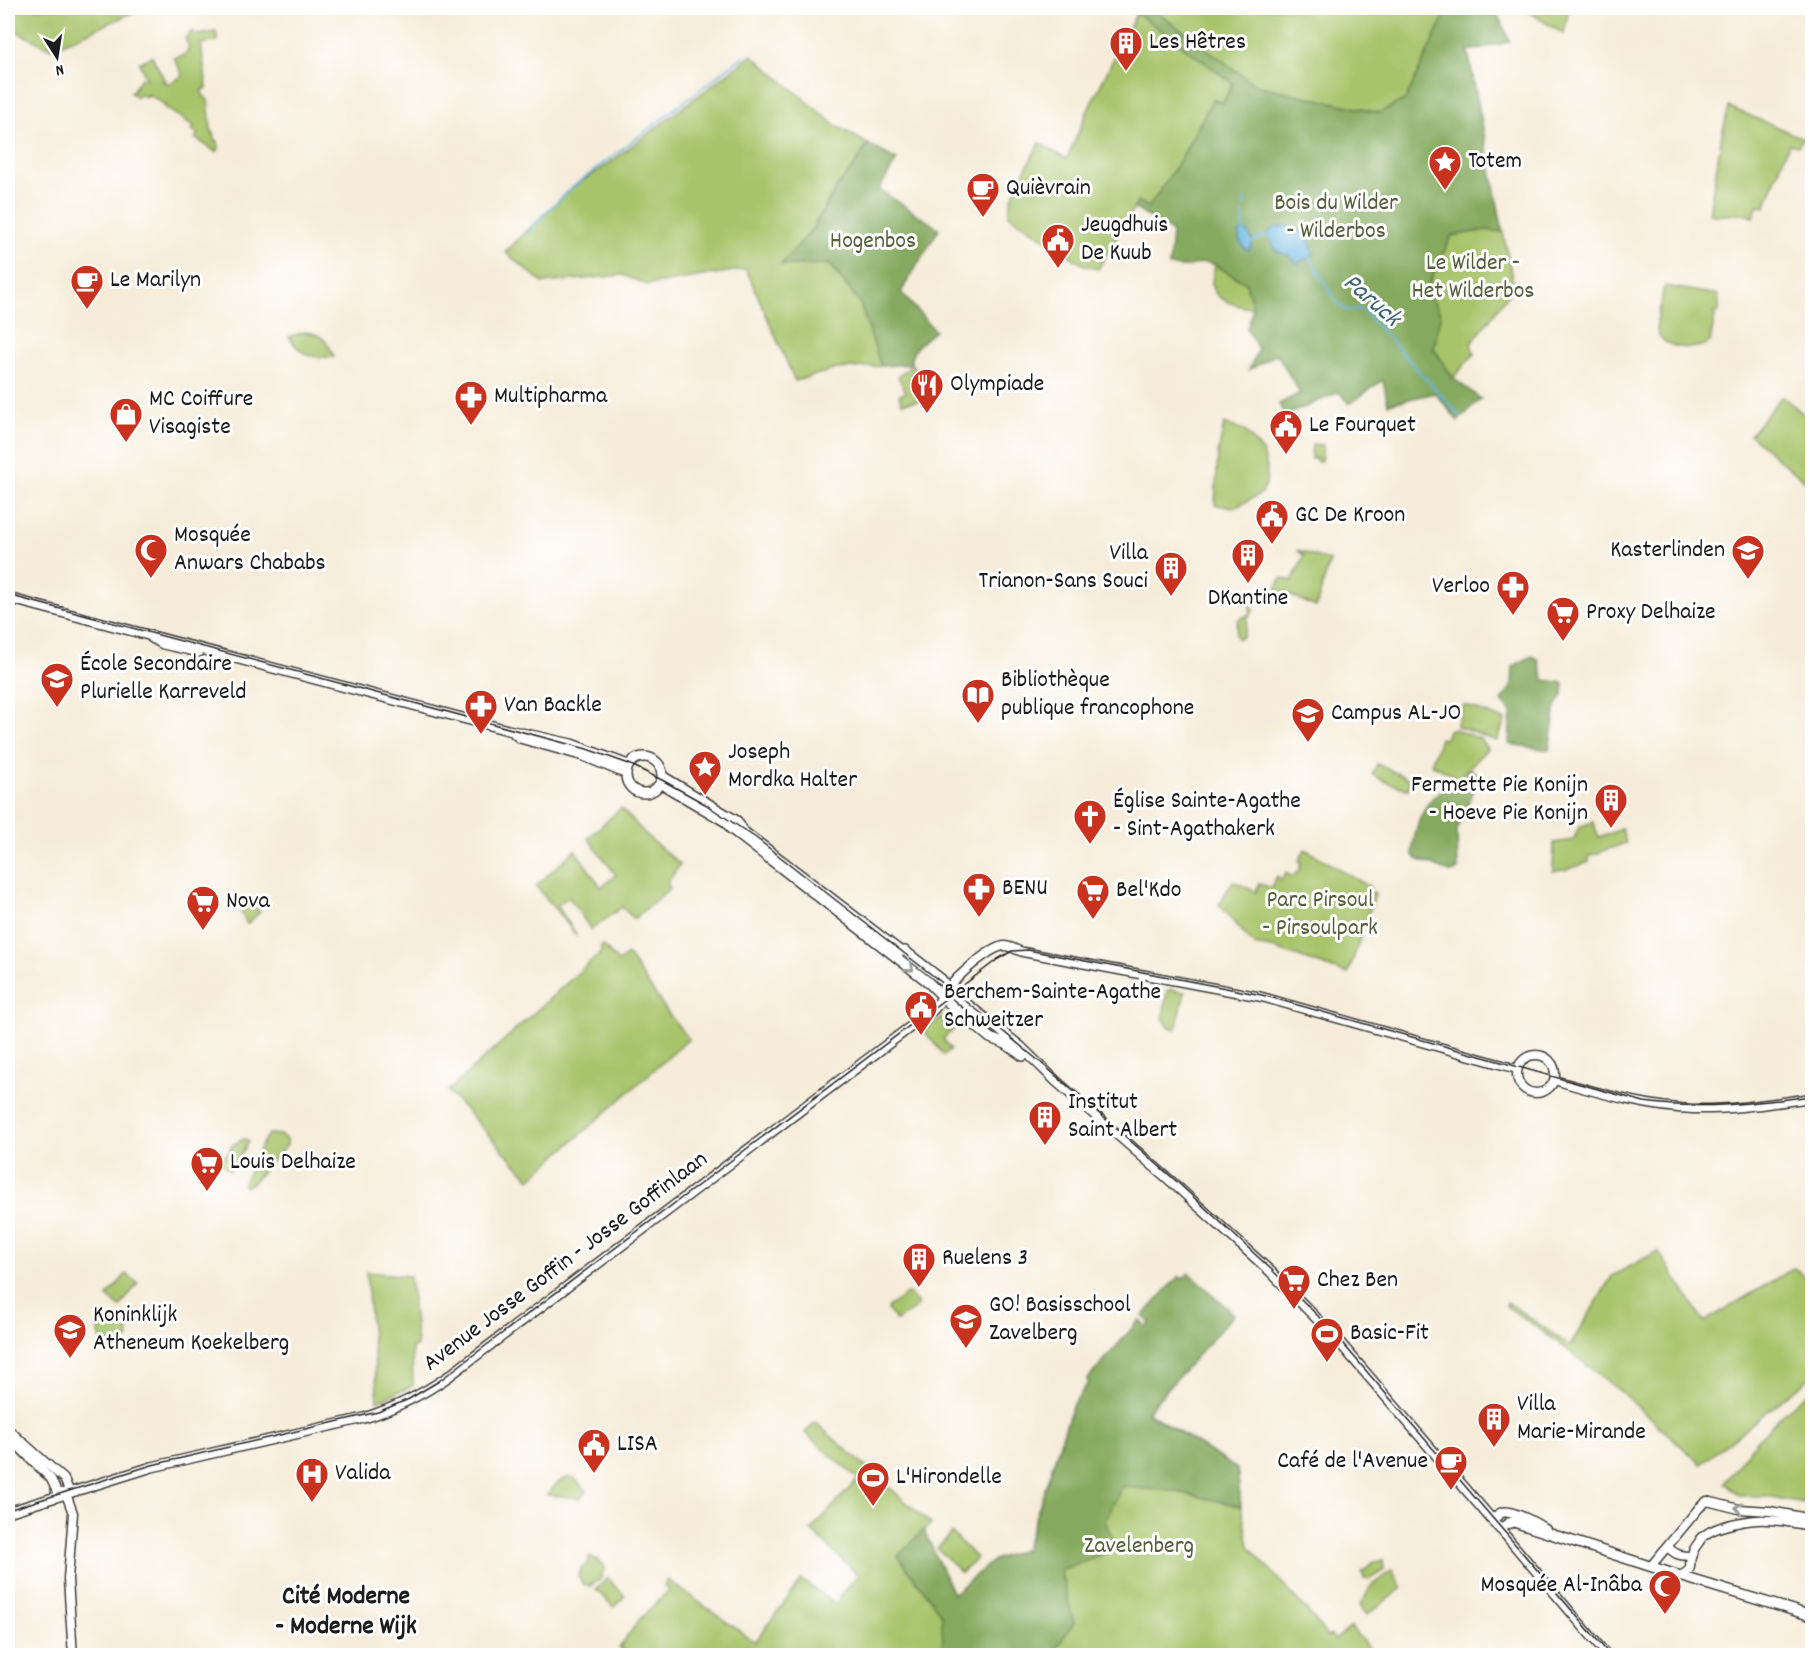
<svg xmlns="http://www.w3.org/2000/svg" width="1820" height="1663" font-family="Dekko,sans-serif">
	<style>
		.green { fill: #a7c46b; stroke: #627044; stroke-width: 1.5 }
		.forest { fill: #85aa5f; stroke: #50633e; stroke-width: 1.5 }
		.water { fill: #63b4de; stroke: #40687d; stroke-width: 1.5 }
		.lines { fill: none; stroke-linecap: round; stroke-linejoin: round }
		.stream { stroke: #63b4de; stroke-width: 2 }
		.tertiary-casing { stroke: #3d3b38; stroke-width: 11 }
		.secondary-casing { stroke: #3d3b38; stroke-width: 12 }
		.tertiary { stroke: #fff; stroke-width: 8 }
		.secondary { stroke: #fff; stroke-width: 9 }
		.tram { stroke: #1c1c1c; stroke-width: 1.5 }
		.oneway { stroke: #999 }
		.labels { text-anchor: middle; dominant-baseline: central; stroke-width: 6; stroke-linejoin: round; paint-order: stroke }
		.poi-label { font-size: 24px; fill: #1c1c1c; stroke: #fff; text-anchor: start }
		.park-label { font-size: 24px; fill: #545f3c; stroke: #fff }
		.street-label { font-size: 24px; fill: #1c1c1c; stroke: #fff }
		.water-label { font-size: 26px; font-style: italic; fill: #3c6073; stroke: #fff }
		.neighbourhood-label { font-size: 26px; font-weight: bold; fill: #1c1c1c; stroke: #fff }
	</style>
	<rect width="100%" height="100%" fill="#fff"/>
	<filter id="ink" filterUnits="userSpaceOnUse"><feTurbulence type="fractalNoise" baseFrequency=".0167" numOctaves="2"/><feDisplacementMap in="SourceGraphic" scale="12" xChannelSelector="R" yChannelSelector="G"/><feConvolveMatrix kernelMatrix="1 2 1 2 8 2 1 2 1" color-interpolation-filters="sRGB"/></filter>
	<filter id="wash" filterUnits="userSpaceOnUse"><feTurbulence type="fractalNoise" baseFrequency=".008" numOctaves="4" result="noise"/><feDisplacementMap in="SourceGraphic" scale="24" xChannelSelector="R" yChannelSelector="G"/><feGaussianBlur stdDeviation="1.35" result="paint"/><feColorMatrix in="noise" values="0 0 0 0 0 0 0 0 0 0 0 0 0 0 0 0 0 1.4 0 .05"/><feComposite in="paint" operator="in"/></filter>
	<g filter="url(#wash)">
		<rect width="100%" height="100%" fill="#f6ecd9"/>
		<!-- green -->
		<path class="green" d="M8 8H143L51 49 8 27Z
			M1152 8H1448L1406 99 1380 113 1255 85Z
			M1522 8H1569L1564 34Z
			M1137 12 1233 83 1223 103 1213 99 1179 162 1149 208 1138 202 1098 269 1084 265 1009 215C1008 194 1030 164 1039 143L1067 159 1087 112Z
			M192 31 195 35 216 32 218 41 201 44 207 88 202 90V94L208 100 211 128 215 141H218L219 149 216 152 195 138 198 134 192 130 194 126 164 107 165 105 148 94 145 97 139 93 137 97 131 93 141 78 147 79 139 63 152 56 164 79 162 80 163 82 166 81 168 84 183 76 174 58 185 55 189 46 185 39Z
			M752 55 835 125 868 144 853 168 837 187 813 228 781 265 829 264 860 303 881 366 836 369 795 381 746 269 647 285 623 275 543 283 505 252 574 186 604 167Z
			M1729 107 1803 138 1798 146 1789 144 1765 207 1758 205 1753 217C1734 209 1725 219 1709 214L1722 134Z
			M1486 230 1503 232 1514 287 1471 344 1474 354 1453 378 1433 347 1436 341 1426 290 1451 236Z
			M1215 265 1246 283 1253 308C1240 307 1214 301 1212 285 1212 278 1214 271 1215 265Z
			M1666 286 1718 295 1719 301 1718 312 1714 313 1715 317 1710 342C1697 351 1665 350 1658 333 1655 326 1658 316 1659 309L1661 307 1663 289Z
			M304 332C321 332 328 342 334 357 310 358 303 357 289 337Z
			M912 365 931 389 926 399C917 402 910 401 902 403L899 395 906 392 898 377Z
			M1782 396 1812 421V487L1750 435Z
			M1224 424 1244 430 1263 452 1267 468 1266 484 1262 493 1236 507 1215 505 1218 454Z
			M1312 444 1323 445 1321 461 1317 462 1316 458 1311 459Z
			M1297 550 1330 561 1316 607 1276 589 1281 578 1292 581 1304 556Z
			M1241 589 1260 597 1258 603 1241 599Z
			M1249 603 1253 608V612L1247 618V624L1243 637 1238 639 1236 635 1238 620 1251 613Z
			M1464 705 1505 720 1497 741 1456 726Z
			M1453 729 1481 739 1487 749 1459 778 1431 764 1440 738 1445 739 1448 730Z
			M1377 764 1411 780 1408 789 1389 783 1372 775Z
			M621 808 650 839 680 864 667 884 670 888 634 919 622 907 591 930 569 897 557 905 577 936 536 886 575 850 601 887 616 875 588 838Z
			M1593 822 1599 837 1622 829 1626 843 1589 856V862L1566 870 1553 871 1554 843 1573 840 1579 827Z
			M1305 849 1370 887V889L1366 891 1367 894 1374 892 1375 895 1348 974 1276 949 1254 945 1219 904 1233 881 1256 892 1259 883 1271 888 1277 876 1281 880 1286 873 1293 877 1299 870 1301 862 1299 861Z
			M244 898 248 900 260 912 247 924 236 903Z
			M603 945 618 962 628 955 668 1013 689 1039 530 1179 448 1091 602 951 600 947Z
			M1170 989 1185 992 1176 1030 1168 1026 1163 1018 1167 991Z
			M945 1015 958 1025 943 1039 951 1049 944 1055 924 1031Z
			M269 1134 281 1135 287 1140V1145L252 1183 245 1187 243 1184C249 1172 261 1141 269 1134Z
			M246 1139 249 1142 230 1171 219 1161 231 1150 230 1147 241 1140Z
			M1658 1251 1704 1322 1794 1268 1812 1281V1376L1701 1464 1621 1392 1557 1342 1506 1306 1507 1302 1570 1346 1612 1276Z
			M366 1272 410 1276 417 1346 412 1349 413 1386 378 1401Z
			M126 1274 138 1283 120 1307 107 1297Z
			M907 1294H910L918 1305 917 1307 897 1321 895 1320 888 1310V1307Z
			M127 1323 129 1339 102 1344 98 1329Z
			M1812 1390V1504L1764 1496H1740L1725 1483C1749 1447 1777 1415 1812 1390Z
			M1073 1404 1147 1412 1237 1469 1241 1506 1249 1546 1316 1621 1327 1637 1331 1635 1335 1640 1351 1627 1374 1655 633 1656 619 1648 639 1620 669 1590 664 1585 668 1580 755 1642 801 1580 835 1603 858 1575 811 1530 858 1479 805 1433 815 1422 931 1524 924 1531 953 1594 994 1560 1025 1549Z
			M569 1477 574 1478 587 1491 580 1498 547 1495 558 1482Z
			M952 1533 976 1558 961 1573 937 1548Z
			M589 1557 596 1559 605 1567 600 1580 591 1584 592 1586 583 1585 578 1576 582 1567 588 1565Z
			M1383 1560 1384 1570 1370 1579H1364L1362 1572 1372 1563Z
			M1392 1570 1402 1588 1367 1615 1360 1606 1371 1586Z
			M607 1578 625 1596 614 1607 596 1590Z"/>
		<!-- forest -->
		<path class="forest" d="M1130 8H1152L1255 85 1379 113 1406 99 1448 8H1484L1490 13 1495 9 1510 42 1468 51 1503 232 1486 230 1451 236 1426 290 1441 314 1433 348 1453 378 1481 399 1458 421 1435 393 1388 404 1383 380 1349 404 1339 392 1285 416 1279 404 1300 393 1277 354 1249 370 1258 349 1247 329 1253 308 1246 283 1215 265 1205 262 1185 267 1169 266 1172 232 1134 208 1138 201 1149 207 1179 162 1213 99 1223 103 1233 83Z
			M868 144 897 160 879 189 939 229 901 292 935 331C924 340 910 349 911 364L881 366 860 303 830 264 781 265 813 228 837 187 853 168Z
			M1532 656 1538 659 1544 680 1564 683 1563 695 1556 707 1549 750 1509 744 1511 712 1502 701 1512 685 1513 666Z
			M1471 769 1480 776 1457 830 1458 870 1452 873 1417 859 1412 854C1414 835 1420 807 1437 794 1443 789 1451 787 1458 783 1463 779 1467 774 1471 769Z
			M1189 1273 1234 1314 1147 1412 1237 1469 1241 1506 1173 1491 1122 1487 1105 1521 1117 1549 1060 1570 1074 1623 1051 1655H947L943 1649 942 1615 898 1556 924 1530 953 1594 994 1560 1025 1549 1073 1404 1089 1382 1087 1380 1139 1320 1146 1327 1150 1323 1143 1316 1179 1276 1182 1279Z"/>
		<!-- water -->
		<path class="water" d="M1285 226C1304 229 1310 238 1314 255L1297 263 1290 256 1278 252 1267 235 1273 228Z
			M1243 231 1249 233 1253 242 1250 250 1245 249 1239 240V233Z"/>
		<g class="lines">
			<!-- stream -->
			<path class="stream" d="M1244 206 1245 200
				M1243 214 1244 232
				M526 235 545 213 574 186 745 55
				M1252 242 1263 236H1268
				M1309 256 1335 300 1346 310 1362 309 1459 415"/>
		</g>
	</g>
	<g filter="url(#ink)">
		<g class="lines">
			<defs>
				<path id="tertiary" d="M948 989C956 977 991 946 1005 946 1010 946 1018 951 1023 952L1262 997 1517 1069
					M1517 1074a19 19 0 1 1 38 0a19 19 0 1 1-38 0Z
					M1554 1080C1600 1093 1645 1107 1693 1109 1733 1110 1773 1103 1812 1098
					M8 1429 64 1479 68 1488 66 1494
					M8 1436 51 1479 57 1492 66 1494
					M66 1494 73 1513 68 1579 73 1656
					M1500 1529 1608 1656
					M1668 1547C1675 1555 1681 1556 1691 1556
					M1651 1566 1699 1508 1707 1501 1739 1509 1770 1511 1812 1519
					M1680 1576C1696 1568 1687 1566 1692 1554 1693 1550 1696 1546 1699 1542 1703 1534 1712 1530 1721 1527 1760 1515 1774 1520 1812 1526"/>
				<path id="secondary" d="M8 598 508 730 571 744 628 765
					M152 638 163 644 199 652
					M515 734 520 738 584 756 625 773
					M626 775a18 18 0 1 1 36 0a18 18 0 1 1-36 0Z
					M662 776 737 821 743 831 900 951H905L941 979 948 989 1021 1047 1056 1081 1172 1182 1271 1272 1334 1336 1500 1529 1509 1523 1514 1522 1680 1576 1812 1616
					M660 783 726 822 731 829 927 981 951 1005 990 1038 1006 1044 1023 1056
					M8 1512 152 1467 364 1418C396 1408 422 1395 449 1376L934 1009 948 989
					M1492 1520C1496 1517 1500 1512 1504 1512 1514 1511 1538 1524 1546 1530"/>
			</defs>
			<!-- tertiary casing -->
			<use href="#tertiary" class="tertiary-casing"/>
			<!-- secondary casing -->
			<use href="#secondary" class="secondary-casing"/>
			<!-- tertiary -->
			<use href="#tertiary" class="tertiary"/>
			<!-- secondary -->
			<use href="#secondary" class="secondary"/>
			<!-- tram -->
			<path class="tram" d="M8 595 587 749 629 764 662 780 705 804 756 838 981 1013 1039 1061 1175 1180 1272 1270 1326 1324 1611 1656
				M8 1510 152 1465 378 1412 409 1399 439 1381 998 959 1012 951 1028 950 1262 995 1644 1102C1701 1110 1756 1103 1812 1096"/>
		</g>
		<!-- one-way arrows -->
		<defs><path id="oneway-chevron" d="M-2-3.5L2.5 0L-2 3.5" fill="none" stroke-width="1.6" stroke-linecap="round" stroke-linejoin="round" transform="scale(1.5)"/></defs>
		<g class="oneway">
			<use href="#oneway-chevron" transform="translate(910 968) rotate(40)"/>
			<use href="#oneway-chevron" transform="translate(1739 1508) rotate(-170)"/>
		</g>
	</g>
	<!-- icons -->
	<defs>
		<symbol id="building-pin" viewBox="-11 -11 22 30"><path d="M0 17L-7.5 6A9.5 9.5 0 1 1 7.5 6Z" fill="#c8321e" stroke="#fff"/><path d="M-4-6H4V6H1V3H-1V6H-4ZM-2.5-4.3h1.7v1.8h-1.7ZM.8-4.3h1.7v1.8H.8ZM-2.5-1h1.7V.8h-1.7ZM.8-1h1.7V.8H.8Z" fill="#fff"/></symbol>
		<symbol id="sight-pin" viewBox="-11 -11 22 30"><path d="M0 17L-7.5 6A9.5 9.5 0 1 1 7.5 6Z" fill="#c8321e" stroke="#fff"/><path d="M0-6L1.8-2.2L6-1.7L2.9 1.2L3.7 5.4L0 3.3L-3.7 5.4L-2.9 1.2L-6-1.7L-1.8-2.2Z" fill="#fff"/></symbol>
		<symbol id="cafe-pin" viewBox="-11 -11 22 30"><path d="M0 17L-7.5 6A9.5 9.5 0 1 1 7.5 6Z" fill="#c8321e" stroke="#fff"/><path d="M-5.5-4.5H6V0H3Q3 3.5 0 3.5H-2.5Q-5.5 3.5-5.5 0ZM3-3.2v2h1.7v-2ZM-6 4.5H4V6H-6Z" fill="#fff"/></symbol>
		<symbol id="civic-pin" viewBox="-11 -11 22 30"><path d="M0 17L-7.5 6A9.5 9.5 0 1 1 7.5 6Z" fill="#c8321e" stroke="#fff"/><path d="M-.6-6.5H3V-4.5H.6V-3L4-1V1h2V6H-6V1h2V-1L-.6-3ZM-1.2 2.5V6h2.4V2.5Z" fill="#fff"/></symbol>
		<symbol id="restaurant-pin" viewBox="-11 -11 22 30"><path d="M0 17L-7.5 6A9.5 9.5 0 1 1 7.5 6Z" fill="#c8321e" stroke="#fff"/><path d="M-5-6h1v4h1v-4h1v4h1v-4h1v5L-1.5 .5V6h-2V.5L-5-1ZM5-6V6H3V1.5H1.5Q1.5-4 5-6Z" fill="#fff"/></symbol>
		<symbol id="pharmacy-pin" viewBox="-11 -11 22 30"><path d="M0 17L-7.5 6A9.5 9.5 0 1 1 7.5 6Z" fill="#c8321e" stroke="#fff"/><path d="M-2-6h4v4h4v4h-4v4h-4v-4h-4v-4h4Z" fill="#fff"/></symbol>
		<symbol id="shop-pin" viewBox="-11 -11 22 30"><path d="M0 17L-7.5 6A9.5 9.5 0 1 1 7.5 6Z" fill="#c8321e" stroke="#fff"/><path d="M-5-2.5h2.3a2.7 3.5 0 0 1 5.4 0H5L5.5 6h-11ZM-1.5-2.5h3a1.5 2.3 0 0 0-3 0Z" fill="#fff"/></symbol>
		<symbol id="mosque-pin" viewBox="-11 -11 22 30"><path d="M0 17L-7.5 6A9.5 9.5 0 1 1 7.5 6Z" fill="#c8321e" stroke="#fff"/><path d="M3.5-4.9A6 6 0 1 0 3.5 4.9A5 5 0 1 1 3.5-4.9Z" fill="#fff"/></symbol>
		<symbol id="school-pin" viewBox="-11 -11 22 30"><path d="M0 17L-7.5 6A9.5 9.5 0 1 1 7.5 6Z" fill="#c8321e" stroke="#fff"/><path d="M0-5L7-2L0 1L-7-2ZM-4 1L0 2.5L4 1V4Q0 6-4 4Z" fill="#fff"/></symbol>
		<symbol id="supermarket-pin" viewBox="-11 -11 22 30"><path d="M0 17L-7.5 6A9.5 9.5 0 1 1 7.5 6Z" fill="#c8321e" stroke="#fff"/><path d="M-6-5.5h2.5l.6 2H6L4.5 2H-2.5L-4.4-4H-6ZM-1.5 3.2a1.3 1.3 0 1 0 .1 0ZM3 3.2a1.3 1.3 0 1 0 .1 0Z" fill="#fff"/></symbol>
		<symbol id="library-pin" viewBox="-11 -11 22 30"><path d="M0 17L-7.5 6A9.5 9.5 0 1 1 7.5 6Z" fill="#c8321e" stroke="#fff"/><path d="M-6-4Q-3-5.5-.7-3.5V5Q-3 3-6 4ZM6-4Q3-5.5 .7-3.5V5Q3 3 6 4Z" fill="#fff"/></symbol>
		<symbol id="church-pin" viewBox="-11 -11 22 30"><path d="M0 17L-7.5 6A9.5 9.5 0 1 1 7.5 6Z" fill="#c8321e" stroke="#fff"/><path d="M-1.2-6h2.4v3.5h3.3v2.4h-3.3V6h-2.4V-.1h-3.3v-2.4h3.3Z" fill="#fff"/></symbol>
		<symbol id="stadium-pin" viewBox="-11 -11 22 30"><path d="M0 17L-7.5 6A9.5 9.5 0 1 1 7.5 6Z" fill="#c8321e" stroke="#fff"/><path d="M0-5a6.5 5 0 1 0 0 10a6.5 5 0 1 0 0-10ZM-3.5-1.8h7v3.6h-7Z" fill="#fff"/></symbol>
		<symbol id="hospital-pin" viewBox="-11 -11 22 30"><path d="M0 17L-7.5 6A9.5 9.5 0 1 1 7.5 6Z" fill="#c8321e" stroke="#fff"/><path d="M-5-5h3v3.5h4V-5h3V5h-3V1.5h-4V5h-3Z" fill="#fff"/></symbol>
	</defs>
	<g fill-rule="evenodd">
		<use href="#building-pin" x="1107" y="24" width="38" height="52"/>
		<use href="#sight-pin" x="1426" y="143" width="38" height="52"/>
		<use href="#cafe-pin" x="964" y="170" width="38" height="52"/>
		<use href="#civic-pin" x="1039" y="221" width="38" height="52"/>
		<use href="#cafe-pin" x="68" y="262" width="38" height="52"/>
		<use href="#restaurant-pin" x="908" y="366" width="38" height="52"/>
		<use href="#pharmacy-pin" x="452" y="378" width="38" height="52"/>
		<use href="#shop-pin" x="107" y="395" width="38" height="52"/>
		<use href="#civic-pin" x="1267" y="407" width="38" height="52"/>
		<use href="#civic-pin" x="1253" y="497" width="38" height="52"/>
		<use href="#mosque-pin" x="132" y="531" width="38" height="52"/>
		<use href="#school-pin" x="1729" y="532" width="38" height="52"/>
		<use href="#building-pin" x="1229" y="536" width="38" height="52"/>
		<use href="#building-pin" x="1152" y="549" width="38" height="52"/>
		<use href="#pharmacy-pin" x="1494" y="568" width="38" height="52"/>
		<use href="#supermarket-pin" x="1544" y="594" width="38" height="52"/>
		<use href="#school-pin" x="38" y="660" width="38" height="52"/>
		<use href="#library-pin" x="959" y="676" width="38" height="52"/>
		<use href="#pharmacy-pin" x="462" y="687" width="38" height="52"/>
		<use href="#school-pin" x="1289" y="695" width="38" height="52"/>
		<use href="#sight-pin" x="686" y="748" width="38" height="52"/>
		<use href="#building-pin" x="1592" y="781" width="38" height="52"/>
		<use href="#church-pin" x="1071" y="797" width="38" height="52"/>
		<use href="#pharmacy-pin" x="960" y="870" width="38" height="52"/>
		<use href="#supermarket-pin" x="1074" y="872" width="38" height="52"/>
		<use href="#supermarket-pin" x="184" y="883" width="38" height="52"/>
		<use href="#civic-pin" x="902" y="988" width="38" height="52"/>
		<use href="#building-pin" x="1026" y="1098" width="38" height="52"/>
		<use href="#supermarket-pin" x="188" y="1144" width="38" height="52"/>
		<use href="#building-pin" x="900" y="1240" width="38" height="52"/>
		<use href="#supermarket-pin" x="1275" y="1262" width="38" height="52"/>
		<use href="#school-pin" x="947" y="1301" width="38" height="52"/>
		<use href="#school-pin" x="51" y="1311" width="38" height="52"/>
		<use href="#stadium-pin" x="1308" y="1315" width="38" height="52"/>
		<use href="#building-pin" x="1475" y="1400" width="38" height="52"/>
		<use href="#civic-pin" x="575" y="1426" width="38" height="52"/>
		<use href="#cafe-pin" x="1432" y="1443" width="38" height="52"/>
		<use href="#hospital-pin" x="293" y="1455" width="38" height="52"/>
		<use href="#stadium-pin" x="854" y="1459" width="38" height="52"/>
		<use href="#mosque-pin" x="1646" y="1567" width="38" height="52"/>
	</g>
	<g class="labels">
		<!-- poi labels -->
		<g class="poi-label">
			<text x="1149" y="43">Les Hêtres</text>
			<text x="1468" y="162">Totem</text>
			<text x="1006" y="189">Quièvrain</text>
			<text x="1081" y="226">Jeugdhuis<tspan x="1081" dy="28">De Kuub</tspan></text>
			<text x="110" y="281">Le Marilyn</text>
			<text x="950" y="385">Olympiade</text>
			<text x="494" y="397">Multipharma</text>
			<text x="149" y="400">MC Coiffure<tspan x="149" dy="28">Visagiste</tspan></text>
			<text x="1309" y="426">Le Fourquet</text>
			<text x="1295" y="516">GC De Kroon</text>
			<text x="174" y="536">Mosquée<tspan x="174" dy="28">Anwars Chababs</tspan></text>
			<text x="1725" y="551" text-anchor="end">Kasterlinden</text>
			<text x="1148" y="554" text-anchor="end">Villa<tspan x="1148" dy="28">Trianon-Sans Souci</tspan></text>
			<text x="1490" y="587" text-anchor="end">Verloo</text>
			<text x="1248" y="599" text-anchor="middle">DKantine</text>
			<text x="1586" y="613">Proxy Delhaize</text>
			<text x="80" y="665">École Secondaire<tspan x="80" dy="28">Plurielle Karreveld</tspan></text>
			<text x="1001" y="681">Bibliothèque<tspan x="1001" dy="28">publique francophone</tspan></text>
			<text x="504" y="706">Van Backle</text>
			<text x="1331" y="714">Campus AL-JO</text>
			<text x="728" y="753">Joseph<tspan x="728" dy="28">Mordka Halter</tspan></text>
			<text x="1588" y="786" text-anchor="end">Fermette Pie Konijn<tspan x="1588" dy="28">- Hoeve Pie Konijn</tspan></text>
			<text x="1113" y="802">Église Sainte-Agathe<tspan x="1113" dy="28">- Sint-Agathakerk</tspan></text>
			<text x="1002" y="889">BENU</text>
			<text x="1116" y="891">Bel'Kdo</text>
			<text x="226" y="902">Nova</text>
			<text x="944" y="993">Berchem-Sainte-Agathe<tspan x="944" dy="28">Schweitzer</tspan></text>
			<text x="1068" y="1103">Institut<tspan x="1068" dy="28">Saint Albert</tspan></text>
			<text x="230" y="1163">Louis Delhaize</text>
			<text x="942" y="1259">Ruelens 3</text>
			<text x="1317" y="1281">Chez Ben</text>
			<text x="989" y="1306">GO! Basisschool<tspan x="989" dy="28">Zavelberg</tspan></text>
			<text x="93" y="1316">Koninklijk<tspan x="93" dy="28">Atheneum Koekelberg</tspan></text>
			<text x="1350" y="1334">Basic-Fit</text>
			<text x="1517" y="1405">Villa<tspan x="1517" dy="28">Marie-Mirande</tspan></text>
			<text x="617" y="1445">LISA</text>
			<text x="1428" y="1462" text-anchor="end">Café de l'Avenue</text>
			<text x="335" y="1474">Valida</text>
			<text x="896" y="1478">L'Hirondelle</text>
			<text x="1642" y="1586" text-anchor="end">Mosquée Al-Inâba</text>
		</g>
		<!-- park labels -->
		<g class="park-label">
			<text x="1336" y="204">Bois du Wilder<tspan x="1336" dy="28">- Wilderbos</tspan></text>
			<text x="873" y="242">Hogenbos</text>
			<text x="1473" y="264">Le Wilder -<tspan x="1473" dy="28">Het Wilderbos</tspan></text>
			<text x="1320" y="901">Parc Pirsoul<tspan x="1320" dy="28">- Pirsoulpark</tspan></text>
			<text x="1139" y="1547">Zavelenberg</text>
		</g>
		<!-- street labels -->
		<g class="street-label">
			<text transform="translate(566 1262) rotate(-37)">Avenue Josse Goffin - Josse Goffinlaan</text>
		</g>
		<!-- water labels -->
		<g class="water-label">
			<text transform="translate(1371 301) rotate(41)">Paruck</text>
		</g>
		<!-- neighbourhood labels -->
		<g class="neighbourhood-label">
			<text x="346" y="1597">Cité Moderne<tspan x="346" dy="30">- Moderne Wijk</tspan></text>
		</g>
	</g>
	<!-- margin -->
	<rect width="1820" height="1663" fill="none" stroke="#fff" stroke-width="30"/>
	<!-- north arrow -->
	<g transform="translate(57 57) rotate(168)" stroke="#ffffff" stroke-width="4.5" paint-order="stroke">
	<path d="M0-4.5L10 22L0 15L-10 22Z" fill="#1c1c1c"/>
	<text y="-9" font-size="16" font-weight="bold" text-anchor="middle" fill="#1c1c1c">N</text>
	</g>
</svg>
